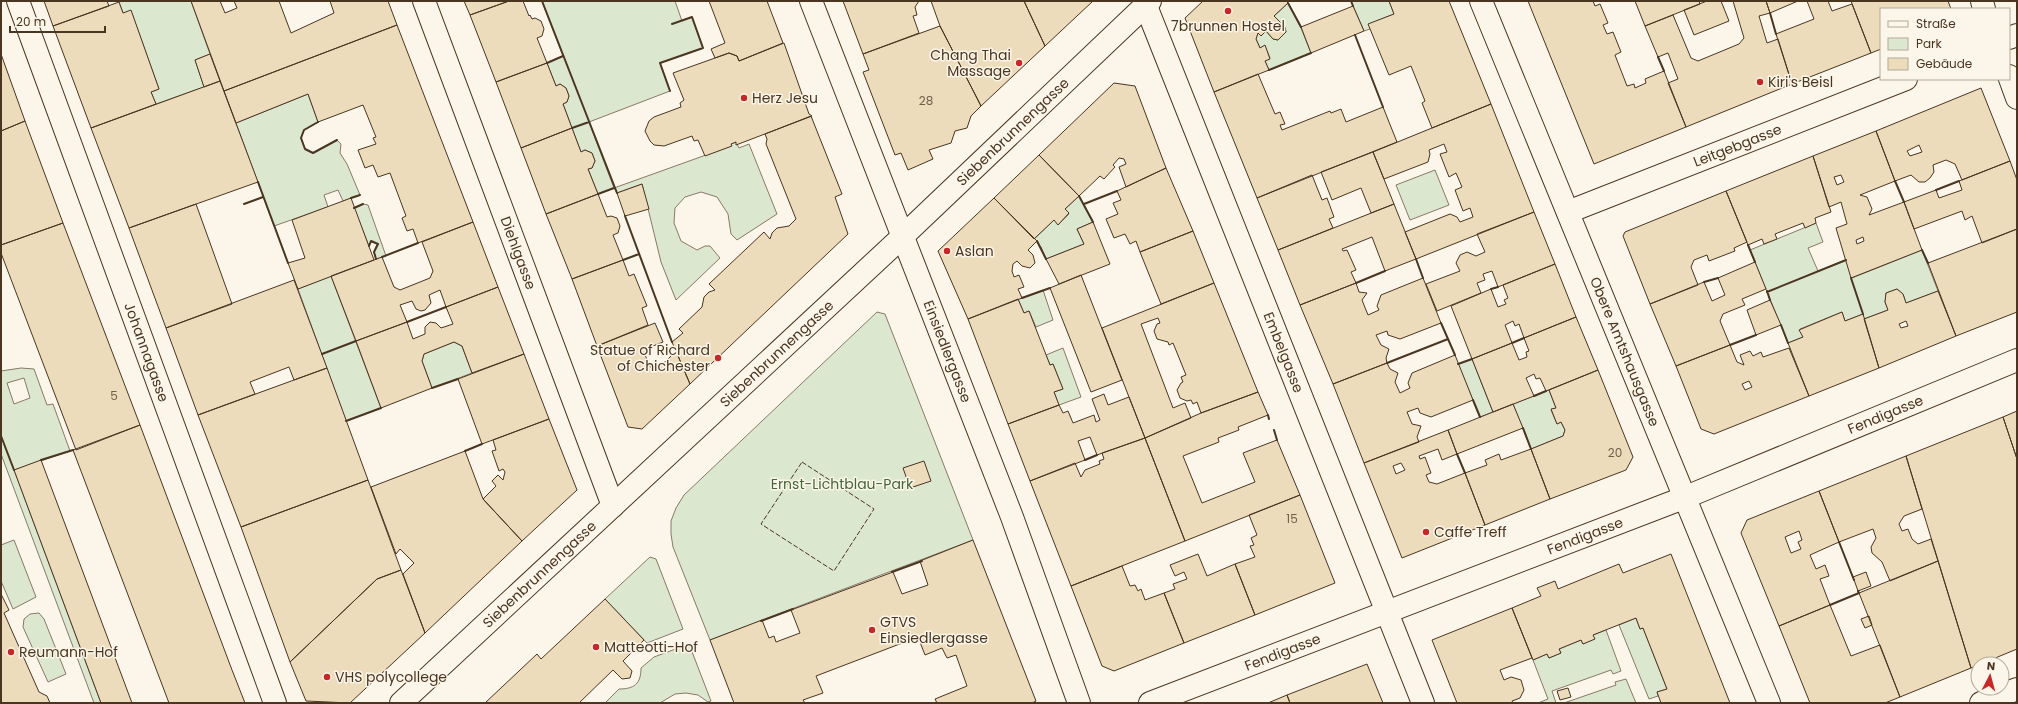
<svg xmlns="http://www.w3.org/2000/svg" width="2018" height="704" font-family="Poppins,sans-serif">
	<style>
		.green { fill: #dce7d0; stroke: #887966; fill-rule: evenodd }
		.building { fill: #ecdcbc; stroke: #4a3520; fill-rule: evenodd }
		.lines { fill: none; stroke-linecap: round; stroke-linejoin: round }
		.minor-casing { stroke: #4a3520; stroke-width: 24 }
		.minor { stroke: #fbf6e9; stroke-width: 22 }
		.fence { stroke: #4a3520; stroke-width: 1; stroke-dasharray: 5 2; stroke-linecap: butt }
		.wall { stroke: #4a3520; stroke-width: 2 }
		.poi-dot { fill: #c62828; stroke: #fbf6e9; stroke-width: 1.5 }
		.labels { text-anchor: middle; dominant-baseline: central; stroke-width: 3; stroke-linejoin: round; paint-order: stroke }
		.number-label { font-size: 12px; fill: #725f47 }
		.poi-label { font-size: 14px; fill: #4a3520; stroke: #fbf6e9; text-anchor: start }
		.street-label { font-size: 14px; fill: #4a3520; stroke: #fbf6e9 }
		.park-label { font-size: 14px; fill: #436837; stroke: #fbf6e9 }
	</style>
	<rect width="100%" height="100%" fill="#fbf6e9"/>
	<!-- green -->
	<path class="green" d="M123 1H191L210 54 195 60 204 87 156 104 151 92 159 89 131 11 123 13 119 2Z
		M542 1H675L682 21 692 17 703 48 660 63 670 91 589 122 614 188 731 146V144L736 142 739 148 749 144 777 214 737 240 731 234 728 214 717 197 701 192 685 197 675 208 674 223 681 241 697 250 705 246H710L720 258 676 300 661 262 642 184 617 193 614 188 598 194 588 169 592 168 595 161 592 153 585 150 581 152 563 104 567 102 569 96 566 88 560 84 556 86 547 63 563 56Z
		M1351 1H1389L1394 14 1369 24 1370 29 1364 31Z
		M1288 3 1301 28 1311 53 1269 70 1265 61 1270 58 1265 46 1260 48 1256 39 1258 33 1261 36 1266 31 1273 39 1278 40 1286 32 1285 27 1274 16Z
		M308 94 318 122 304 130 301 138 305 149 313 153 337 140 341 144 340 153 347 164 360 195 343 201 338 190 324 195 328 207 274 226 236 123Z
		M1435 170 1449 205 1410 220 1396 185Z
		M1079 196 1093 222 1077 229 1084 244 1046 259 1041 247 1034 239 1054 220 1059 224 1069 214 1065 209Z
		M363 204 368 205 386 256 376 259 374 252 377 244 371 241 369 246 354 208Z
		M1816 223 1823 242 1808 248 1818 271 1846 260 1852 278 1922 250 1938 291 1906 303 1903 294 1897 289 1886 293 1885 302 1888 310 1864 319 1863 314 1845 321 1842 312 1800 329 1803 337 1788 343 1750 250Z
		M331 276 381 408 346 421 298 289Z
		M1043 290 1053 320 1036 327 1029 311 1024 313 1018 299Z
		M877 312 885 314 973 540 710 640 673 547 671 534V521L676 508 684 495Z
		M454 342 462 346 472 373 432 388 422 361 424 354Z
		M1063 348 1081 397 1059 405 1054 392 1063 389 1053 364 1050 365 1046 355Z
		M1472 359 1493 412 1480 417 1458 364Z
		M21 368 34 369 47 405 53 404 70 451 14 470 101 703H94L1 454V371ZM24 378 30 398 14 404 7 383Z
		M1549 390 1556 408 1551 410 1557 424 1561 422 1565 430 1563 436 1531 449 1513 404Z
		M14 540 36 597 13 609 1 581V545Z
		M650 557 656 559 683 629 647 643 605 599Z
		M39 613 44 619 66 674 48 682 23 627 24 619 30 614Z
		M1636 618 1640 629 1643 628 1667 689 1657 692 1658 696 1649 699 1619 625Z
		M1606 630 1621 671 1613 674 1611 670 1552 691 1556 703H1538L1548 699 1533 660 1547 654 1549 658 1561 653 1559 649 1581 640 1583 644 1594 639 1593 635Z
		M689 644 711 701 708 702 698 695 686 693 675 694 660 703H605L619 689C634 689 641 684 641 668L654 657Z
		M1626 679 1636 703H1564L1616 685 1615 682Z"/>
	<!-- building -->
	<path class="building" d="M44 1H107L109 6 53 26Z
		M191 1H220L225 13 237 8 234 1H279L291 33 334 13 330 1H388L397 25 224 91Z
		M464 1H509L470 15Z
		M509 1H523L529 16 530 15 532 19 535 18 541 21 544 29 542 36 537 38 547 63 496 82 470 15Z
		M709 1H767L783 43 739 61 737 56 729 53 715 58 711 49 725 43Z
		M843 1H919L915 7 917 15 913 16 919 33 863 54Z
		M931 1H1024L1045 46 981 106 940 26Z
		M1024 1H1093L1045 46Z
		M1203 1H1286L1288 3 1274 16 1285 27 1286 32 1278 40 1273 39 1266 31 1261 36 1258 33 1256 39 1260 48 1265 45 1270 59 1265 61 1269 70 1214 92 1185 18Z
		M1389 1H1449L1491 104 1432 128 1422 103 1425 101 1411 66 1389 75 1368 24 1394 14Z
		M1528 1H1593L1595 6 1600 4 1608 23 1603 25 1607 34 1613 32 1621 52 1615 55 1627 86 1634 84 1635 88 1646 83 1645 79 1664 71 1686 127 1594 164Z
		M1635 1H1699L1700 4 1645 26Z
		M1707 1H1721L1729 21 1694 35 1684 10Z
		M1733 1H1766L1770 13 1759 16 1767 43 1778 39 1792 84 1686 127 1668 83 1678 79 1668 53 1658 57 1645 26 1673 15 1691 58 1698 61 1739 44 1744 38Z
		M1766 1H1798L1770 13Z
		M1807 1H1828L1832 11 1852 4 1871 53 1792 84 1776 34 1814 19Z
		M1851 1H1948L1951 9H1881V49L1871 53Z
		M119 2 123 13 131 10 159 89 151 92 156 104 91 128 53 26Z
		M1353 6 1364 31 1311 53 1301 27Z
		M397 25 473 222 418 243 413 229 407 231 402 218 406 216 390 173 378 177 373 165 365 168 358 150 376 144 373 138 376 137 363 105 318 122 308 94 236 123 224 91Z
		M940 26 981 106 971 116 967 128 955 131 951 143 929 150 933 159 908 170 901 153 895 155 863 72 869 70 863 54Z
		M784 43 809 114 812 116 736 145V142L731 144 732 146 705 156 698 140 694 141 692 136 664 146 654 145 650 141 645 131 649 121 654 117 681 107 680 103 684 100 673 73 729 53 737 56 739 61Z
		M1 54 25 121 1 131Z
		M210 54 220 81 204 87 195 60Z
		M547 63 556 86 560 84 566 88 569 96 567 102 563 104 572 128 521 148 496 82Z
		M1258 74 1275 114 1280 112 1285 124 1280 125 1282 130 1330 111 1331 113 1341 109 1346 122 1383 107 1397 142 1257 198 1214 92Z
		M220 81 258 182 129 228 91 128Z
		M1114 83 1135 86 1166 168 1126 187 1119 167 1126 164 1124 159 1119 158 1113 165 1115 167 1104 179 1100 176 1079 196 1039 155Z
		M1981 88 2010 161 1962 180 1955 164 1946 160 1933 165 1934 172 1930 178 1925 182H1919L1911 175 1895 181 1876 131ZM1919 145 1922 152 1910 156 1907 151Z
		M1491 104 1534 212 1416 259 1405 232 1450 214 1457 217 1460 222 1473 217 1470 208 1463 211 1455 190 1462 187 1456 173 1449 177 1440 154 1447 152 1444 144 1429 150 1430 154 1428 162 1384 179 1373 152Z
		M811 116 842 194 835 197 848 234 690 384 672 342 683 333 679 329 702 307 704 297 709 292 715 290 709 284 764 232 770 239 772 233 777 228 789 226 796 219 766 144 767 139 765 134Z
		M25 121 63 223 1 245V131Z
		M572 128 581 152 585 150 592 153 595 161 592 168 588 169 598 194 546 214 521 148Z
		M1876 131 1895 181 1860 195 1867 197 1872 209 1869 215 1904 202 1922 250 1851 278 1836 228 1847 224 1841 202 1829 207 1813 156ZM1841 175 1844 182 1837 185 1834 177ZM1863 237 1864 241 1857 244 1856 240Z
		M1373 152 1394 204 1371 213 1361 188 1332 200 1321 172Z
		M1039 155 1079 196 1065 209 1069 213 1058 225 1054 220 1034 239 994 198Z
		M1813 156 1831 212 1815 218 1816 223 1805 228 1803 223 1775 234 1777 239 1764 244 1762 239 1748 245 1726 191Z
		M2010 161 2017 180V229L1982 243 1972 216 1965 220 1962 211 1914 229 1904 202 1936 190 1939 198 1962 190 1959 181Z
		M1166 168 1193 231 1140 252 1136 241 1130 244 1125 234 1114 238 1106 219 1118 214 1113 203 1121 200 1117 191Z
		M1312 175 1322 200 1327 198 1334 217 1329 219 1333 228 1278 250 1257 198Z
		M642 184 649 209 625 216 617 193Z
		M1726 191 1747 242 1734 248 1735 251 1709 261 1707 255 1694 260 1691 267 1698 285 1650 304 1623 236 1625 232Z
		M598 194 607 217 611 216 617 218 620 226 618 233 613 235 623 260 572 279 546 214Z
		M351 198 374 260 298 289 288 263 305 258 292 220Z
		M994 198 1037 241 1028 250 1033 255 1035 263 1030 268 1022 266 1017 261 1013 264 1012 271 1014 277 1019 275 1024 287 1018 289 1022 298 968 319 938 251Z
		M196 204 232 304 166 328 129 228Z
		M1394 204 1416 259 1385 271 1372 237 1342 249 1343 251 1347 250 1356 270 1351 272 1356 283 1300 305 1278 250Z
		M1534 212 1555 264 1498 287 1492 271 1483 274 1485 280 1477 283 1481 293 1437 311 1426 284 1460 271 1456 263 1460 255 1467 252 1476 256 1485 252 1477 234Z
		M473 222 498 287 446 307 440 290 429 295 431 303 425 310 421 311 416 309 412 301 400 305 407 322 356 341 331 276 382 257 394 287 400 290 430 278 433 271 422 242Z
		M1093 222 1110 264 1059 284 1046 259 1084 244 1077 229Z
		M63 223 140 425 76 450 1 253V245Z
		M2017 229V312L1956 336 1928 263Z
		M1193 231 1214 283 1161 304 1140 252Z
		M623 260 629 276 634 274 647 306 642 308 648 325 597 346 572 279Z
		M1755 262 1766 289 1742 299 1745 305 1723 314 1720 321 1730 345 1676 366 1650 304 1704 282 1712 301 1725 295 1718 278Z
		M1555 264 1576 317 1524 338 1519 324 1515 326 1513 321 1505 325 1512 343 1472 359 1451 306 1491 289 1498 307 1506 304 1504 300 1508 298 1503 285Z
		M1081 275 1122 380 1091 392 1050 288Z
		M1423 278 1441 323 1400 339 1388 335 1387 331 1376 335 1381 345 1389 349 1386 358 1387 363 1333 384 1300 305 1356 283 1359 292 1367 293 1362 300 1368 315 1379 310 1377 306 1381 295Z
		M294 280 327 368 294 380 289 367 250 382 255 394 198 415 166 328Z
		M1214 283 1258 392 1201 413 1197 402 1193 404 1191 400 1187 401 1180 398 1177 390 1181 383 1183 382 1181 377 1186 375 1173 343 1169 345 1168 342 1157 339 1154 331 1157 324 1160 323 1158 318 1141 324 1173 408 1185 403 1191 418 1145 438 1102 328Z
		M498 287 524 354 472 373 462 346 454 342 424 354 422 361 432 388 381 408 356 341 407 322 413 339 425 334V327L430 322 436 323 441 328 453 324 446 307Z
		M1897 289 1903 294 1906 303 1938 291 1956 336 1879 368 1864 319 1888 310 1885 302 1886 293ZM1906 321 1908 326 1901 328 1899 324Z
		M1018 299 1024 313 1029 311 1050 365 1053 364 1063 389 1054 392 1059 405 1008 424 968 319Z
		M1770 300 1781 325 1756 335 1747 310Z
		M1842 312 1845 321 1863 314 1879 368 1809 396 1788 343 1803 337 1799 330Z
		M1576 317 1598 370 1546 391 1540 378 1536 379 1534 374 1526 378 1534 396 1493 412 1472 359 1512 343 1519 360 1527 357 1526 352 1529 351 1524 338Z
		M655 323 663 342 648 348 650 353 645 355 651 368 665 362 676 351 690 384 642 429 628 427 597 346Z
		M1730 345 1737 362 1744 365 1740 355 1750 351 1753 356 1761 352 1763 357 1789 348 1809 396 1714 434 1701 429 1676 366ZM1749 381 1752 387 1745 390 1742 384Z
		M524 354 549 419 482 444 458 379Z
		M1455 355 1473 400 1431 417 1420 413 1418 408 1407 412 1412 424 1421 426 1417 437 1419 442 1364 463 1333 384 1387 363 1390 369 1398 373 1395 382 1400 393 1410 388 1408 383 1412 373Z
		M327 368 368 480 241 527 198 415Z
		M1598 370 1633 457 1626 470 1550 499 1531 449 1563 436 1565 430 1561 422 1557 424 1551 409 1556 408 1549 390Z
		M1258 392 1268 415 1238 427 1239 430 1218 438 1219 442 1183 456 1202 503 1255 482 1243 453 1277 440 1300 495 1185 541 1145 438 1201 413Z
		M1104 394 1108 405 1129 397 1145 438 1097 455 1090 437 1078 441 1085 460 1030 481 1008 424 1059 405 1063 413 1068 411 1073 423 1094 415 1096 422 1100 420 1092 399Z
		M1513 404 1523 428 1457 454 1448 430Z
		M2017 411V459L2003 417Z
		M2003 417 2017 459V649L1971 668 1906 456Z
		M549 419 577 490 522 541 483 499 496 486 492 481 498 475 503 480 505 472 503 469 499 471 492 451 496 450 493 440Z
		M140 425 232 670 245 703H169L73 450Z
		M1448 430 1457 454 1442 460 1438 449 1419 456 1420 459 1425 457 1431 473 1426 475 1429 482 1437 484 1465 473 1485 525 1402 558 1364 463ZM1401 463 1405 470 1396 474 1393 466Z
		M1145 438 1185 541 1071 586 1030 481 1075 463 1081 477 1085 470 1100 464 1099 461 1104 459 1102 453Z
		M1531 449 1550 499 1485 525 1465 473 1487 465 1485 460 1499 454 1501 460Z
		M465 451 483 499 522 541 425 633 403 574 414 563 400 549 396 554 371 487Z
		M1906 456 1922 509 1904 516 1899 524 1902 531 1908 529 1912 539 1918 544 1931 539 1938 561 1890 581 1882 562 1872 553 1871 547 1876 538 1873 529 1839 542 1819 491Z
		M41 460 132 703H101L14 470Z
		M924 461 931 481 910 488 903 468Z
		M368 480 401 570 377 579 290 662 241 527Z
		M1819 491 1839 542 1810 555 1816 569 1825 565 1829 576 1820 579 1830 605 1779 626 1741 533 1747 520ZM1799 531 1802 540 1798 542 1801 549 1791 553 1785 537Z
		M1300 495 1335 583 1255 615 1235 564 1255 557 1250 546 1254 545 1251 538 1257 535 1249 515Z
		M973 540 1036 701 1032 703H937L935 699 967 686 956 655 947 658 942 648 925 655 918 637 816 676 823 693 803 700 805 703H734L710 640 762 620 769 638 774 636 776 642 800 633 791 610 893 572 902 594 928 585 920 561Z
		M1198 554 1207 576 1235 564 1255 615 1184 643 1164 593 1175 589 1173 584 1187 579 1184 572 1175 576 1170 565Z
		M1671 554 1730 703H1661L1657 692 1667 689 1643 628 1640 629 1636 618 1593 635 1595 639 1583 644 1581 640 1559 649 1561 653 1549 658 1547 654 1533 660 1512 608 1541 596 1537 588 1555 581 1558 589 1619 564 1623 573Z
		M1938 561 1971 668 1900 697 1859 593Z
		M1122 566 1130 586 1135 585 1138 591 1141 589 1145 600 1164 593 1184 643 1114 671 1102 666 1071 586Z
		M401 570 425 633 350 703 306 701 290 662 377 579Z
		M1866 572 1871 586 1858 591 1853 577Z
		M1 594 9 610 4 613 39 692 47 696 50 703H1Z
		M605 599 644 640 623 661 632 671 630 678 622 679 613 670 579 703H485L537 654 541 659Z
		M1830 605 1851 656 1880 645 1900 697 1885 703H1810L1779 626Z
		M1512 608 1532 658 1500 670 1504 680 1511 677 1521 680 1524 690 1520 698 1512 701 1513 703H1457L1432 640Z
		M1869 616 1872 625 1865 628 1861 619Z
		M1367 664 1383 703H1290L1287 695Z
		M1568 688 1571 697 1560 700 1557 691Z
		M1287 695 1290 703H1268Z"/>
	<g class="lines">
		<defs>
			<g id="minor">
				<path id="s1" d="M18 1 275 703"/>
				<path id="s2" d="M424 1 613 506"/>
				<path id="s3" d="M811 1 1012 517 1079 703"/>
				<path id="s4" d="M1144 1 1423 703"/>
				<path id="s5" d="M1481 1 1769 703"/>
				<path d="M1982 1 1984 9"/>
				<path d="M2009 38 2017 35"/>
				<path d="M2009 76 2017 98"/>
				<path id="s6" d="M1568 212 1906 79"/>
				<path id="s7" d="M401 703 902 237 1150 1"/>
				<path id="s8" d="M1150 703 1686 497 2017 360"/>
				<path d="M1981 703 2017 689"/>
			</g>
		</defs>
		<!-- minor casing -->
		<use href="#minor" class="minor-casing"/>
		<!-- minor -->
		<use href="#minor" class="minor"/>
		<!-- fence -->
		<path class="fence" d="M802 462 874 509 834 571 761 524Z"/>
		<!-- wall -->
		<path class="wall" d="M542 1 617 193
			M1351 1 1353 6
			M1288 3 1301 27
			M1770 13 1776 34
			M1355 35 1383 107
			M1658 57 1664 71
			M547 63 563 56
			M1269 70 1311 53
			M670 91 660 63 703 48 692 17 672 24
			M318 122 304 130 301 138 305 149 313 153 337 140
			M572 128 589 122
			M1895 181 1904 202
			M258 182 288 263
			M1936 190 1959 181
			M598 194 614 188
			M1079 196 1093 222
			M351 198 360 195
			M244 204 263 197
			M1084 204 1117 191
			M354 208 363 204
			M625 216 672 342
			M1037 241 1046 259
			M1748 245 1755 262
			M369 246 371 241 378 244 374 252 376 259
			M1922 250 1928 263
			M382 257 418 243
			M1416 259 1423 278
			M623 260 639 254
			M1851 278 1863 314
			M1704 282 1718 278
			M1356 283 1385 271
			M1491 289 1498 287
			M1767 291 1770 300
			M1767 292 1846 260
			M1022 298 1050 288
			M407 322 446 307
			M1441 323 1455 355
			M1781 325 1788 343
			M1512 343 1524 338
			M1730 345 1756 335
			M322 354 356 341
			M1387 363 1448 339
			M1458 364 1472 359
			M432 388 458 379
			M1534 396 1546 391
			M1473 400 1480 417
			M1268 415 1269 419
			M346 421 381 408
			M1523 428 1531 449
			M1274 430 1277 440
			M1 436 14 470
			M465 451 482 444
			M1457 454 1465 473
			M41 460 73 450
			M1085 460 1097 455
			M1839 542 1854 580
			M892 572 922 561
			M1830 605 1859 593 1858 591
			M761 621 793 609"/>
	</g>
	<!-- markers -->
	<g class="poi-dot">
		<circle cx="1228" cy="11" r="4"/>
		<circle cx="1019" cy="63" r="4"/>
		<circle cx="1760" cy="82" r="4"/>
		<circle cx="744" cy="98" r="4"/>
		<circle cx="947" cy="251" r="4"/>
		<circle cx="718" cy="358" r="4"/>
		<circle cx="1426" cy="532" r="4"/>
		<circle cx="872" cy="630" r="4"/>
		<circle cx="596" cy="647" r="4"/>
		<circle cx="11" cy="652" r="4"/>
		<circle cx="327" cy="677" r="4"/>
	</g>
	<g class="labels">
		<!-- number labels -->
		<g class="number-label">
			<text x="926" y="100">28</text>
			<text x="114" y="395">5</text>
			<text x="1615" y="452">20</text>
			<text x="1292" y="518">15</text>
		</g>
		<!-- poi labels -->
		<g class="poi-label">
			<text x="1228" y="26" text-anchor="middle">7brunnen Hostel</text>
			<text x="1011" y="55" text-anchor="end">Chang Thai<tspan x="1011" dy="16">Massage</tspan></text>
			<text x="1768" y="82">Kiri's Beisl</text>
			<text x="752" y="98">Herz Jesu</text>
			<text x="955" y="251">Aslan</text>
			<text x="710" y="350" text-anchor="end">Statue of Richard<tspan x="710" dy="16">of Chichester</tspan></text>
			<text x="1434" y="532">Caffe Treff</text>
			<text x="880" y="622">GTVS<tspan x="880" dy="16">Einsiedlergasse</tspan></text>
			<text x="604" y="647">Matteotti-Hof</text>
			<text x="19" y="652">Reumann-Hof</text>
			<text x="335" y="677">VHS polycollege</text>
		</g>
		<!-- street labels -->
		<g class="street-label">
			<text stroke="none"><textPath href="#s7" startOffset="837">Siebenbrunnengasse</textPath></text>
			<text stroke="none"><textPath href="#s6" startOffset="182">Leitgebgasse</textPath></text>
			<text stroke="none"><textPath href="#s2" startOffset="269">Diehlgasse</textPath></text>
			<text stroke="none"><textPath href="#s3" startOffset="376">Einsiedlergasse</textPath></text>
			<text stroke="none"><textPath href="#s1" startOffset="374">Johannagasse</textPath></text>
			<text stroke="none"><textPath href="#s4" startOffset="378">Embelgasse</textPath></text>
			<text stroke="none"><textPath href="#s5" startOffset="379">Obere Amtshausgasse</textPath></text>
			<text stroke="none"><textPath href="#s7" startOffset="513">Siebenbrunnengasse</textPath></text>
			<text stroke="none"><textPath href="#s8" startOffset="790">Fendigasse</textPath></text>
			<text stroke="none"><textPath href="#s8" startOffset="466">Fendigasse</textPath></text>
			<text stroke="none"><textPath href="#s7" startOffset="189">Siebenbrunnengasse</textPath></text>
			<text stroke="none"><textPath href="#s8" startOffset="142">Fendigasse</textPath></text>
		</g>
		<!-- park labels -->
		<g class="park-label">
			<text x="842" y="484">Ernst-Lichtblau-Park</text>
		</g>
	</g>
	<!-- border -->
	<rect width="2018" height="704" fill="none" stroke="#4a3520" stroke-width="4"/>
	<!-- legend -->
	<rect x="1880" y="8" width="130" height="72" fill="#fbf6e9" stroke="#b4a999"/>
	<rect x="1888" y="21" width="20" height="6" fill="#fbf6e9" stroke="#b4a999"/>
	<text x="1916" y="28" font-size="12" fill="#4a3520">Straße</text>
	<rect x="1888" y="38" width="20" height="12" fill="#dce7d0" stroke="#b4a999"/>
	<text x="1916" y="48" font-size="12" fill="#4a3520">Park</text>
	<rect x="1888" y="58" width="20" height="12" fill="#ecdcbc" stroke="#b4a999"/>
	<text x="1916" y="68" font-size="12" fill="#4a3520">Gebäude</text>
	<!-- north arrow -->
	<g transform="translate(1990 676) rotate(6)"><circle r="19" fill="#fbf6e9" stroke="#b4a999"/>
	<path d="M0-3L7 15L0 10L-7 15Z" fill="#c62828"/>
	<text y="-6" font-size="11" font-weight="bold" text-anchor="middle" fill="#4a3520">N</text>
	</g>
	<!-- scale -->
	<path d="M10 26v6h95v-6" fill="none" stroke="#4a3520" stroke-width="2"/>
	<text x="16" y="26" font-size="12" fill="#4a3520" stroke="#fbf6e9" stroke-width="3" paint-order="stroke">20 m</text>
</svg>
